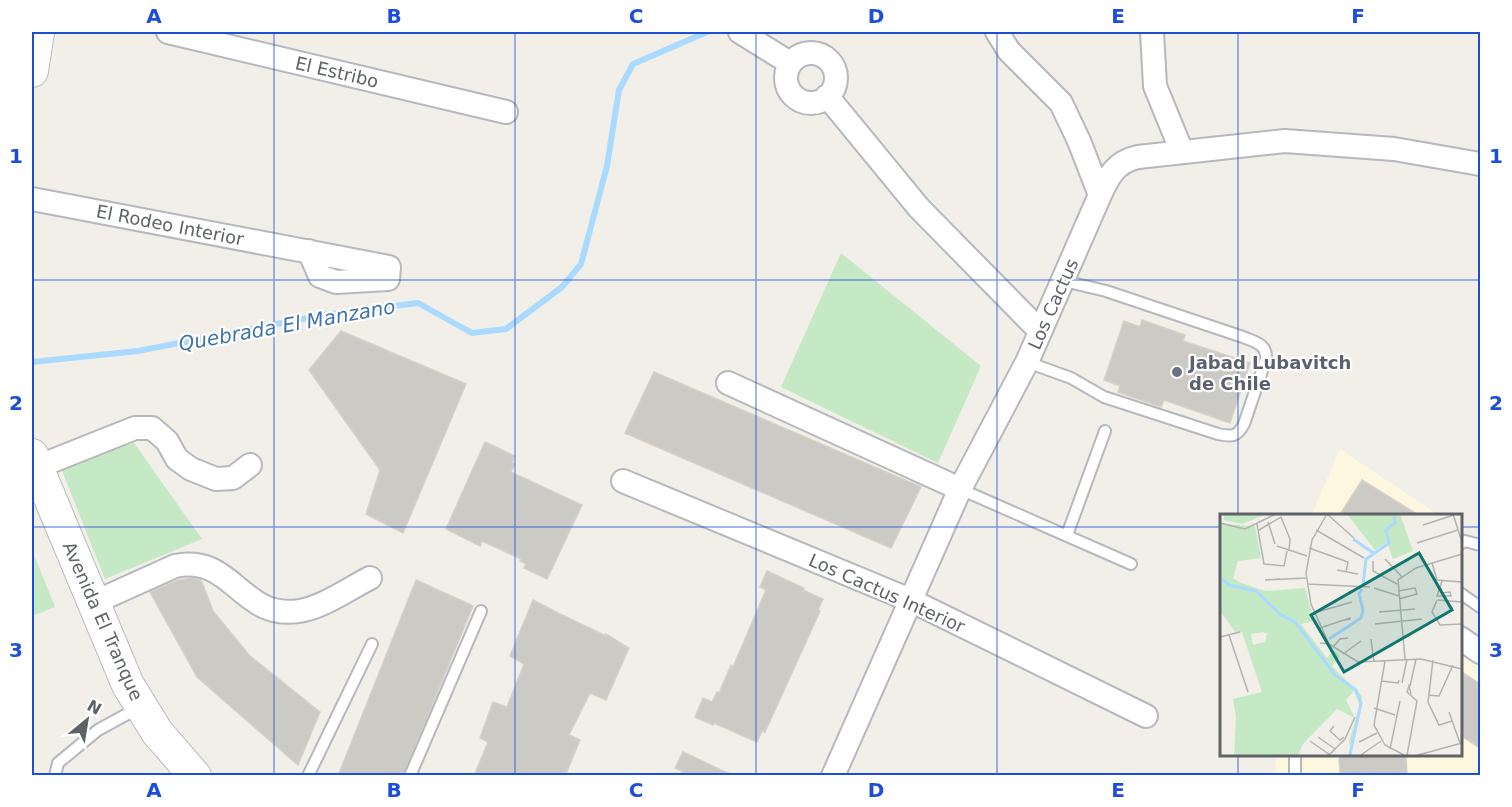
<svg xmlns="http://www.w3.org/2000/svg" width="1512" height="807" font-family="'DejaVu Sans',sans-serif">
	<style>
		.commercial { fill: #fef7e0 }
		.green { fill: #c5e8c5 }
		.lines { fill: none; stroke-linecap: round; stroke-linejoin: round }
		.stream { stroke: #aadaff; stroke-width: 6 }
		.building { fill: #cccac5; stroke: #d6d1c6; stroke-width: 1.5 }
		.lane-casing { stroke: #b5b8bc; stroke-width: 14 }
		.street-casing { stroke: #b5b8bc; stroke-width: 26 }
		.secondary-casing { stroke: #b6babf; stroke-width: 34 }
		.lane { stroke: #fff; stroke-width: 10 }
		.street { stroke: #fff; stroke-width: 22 }
		.secondary { stroke: #fff; stroke-width: 32 }
		.grid { fill: none; stroke: #1d4ed8; stroke-width: 1.5; stroke-opacity: 0.55 }
		.worship-dot { fill: #6b7280; stroke: #fff; stroke-width: 2 }
		.labels { text-anchor: middle; dominant-baseline: central; stroke-width: 4.5; stroke-linejoin: round; paint-order: stroke }
		.street-label { font-size: 18px; fill: #5f6368; stroke: #fff }
		.worship-label { font-size: 18px; font-weight: bold; fill: #5b616d; stroke: #fff; text-anchor: start }
		.water-label { font-size: 20px; font-style: italic; fill: #4174aa; stroke: #fff }
		.inset-river { fill: none; stroke: #aadaff; stroke-width: 3 }
		.inset-road { fill: none; stroke: #b3b3b1; stroke-width: 1.5 }
		.view { fill: #0f766e; fill-opacity: 0.15; stroke: #0f766e; stroke-width: 3 }
		.inset-edge { fill: none; stroke: #5f6368; stroke-width: 3 }
		.neatline { fill: none; stroke: #1d4ed8; stroke-width: 2 }
		.grid-label { font-size: 20px; text-anchor: middle; font-weight: bold; fill: #1d4ed8 }
	</style>
	<rect width="100%" height="100%" fill="#f1efe8"/>
	<!-- commercial -->
	<path class="commercial" d="M1340 449 1437 514 1436 516H1311Z
		M1460 648 1480 661V775H1276L1275 755 1460 754Z"/>
	<!-- green -->
	<path class="green" d="M841 253 981 366 938 463 781 387Z
		M134 443 202 539 105 579 61 468Z
		M32 550 55 607 32 616Z"/>
	<g class="lines">
		<!-- stream -->
		<path class="stream" d="M32 362 138 351 323 315 418 303 472 333 506 329 562 287 581 264 607 166 619 90 633 64 707 32"/>
	</g>
	<!-- building -->
	<path class="building" d="M1142 320 1185 335 1183 341 1250 363 1230 423 1164 400 1161 407 1118 392 1120 386 1104 380 1124 321 1140 327Z
		M341 331 466 384 403 533 366 514 380 470 309 370Z
		M654 372 921 487 891 548 625 433Z
		M485 442 515 456 512 462 515 464 511 472 582 505 547 579 524 568 526 564 520 561 521 559 482 541 480 546 446 529Z
		M1362 480 1420 516H1339Z
		M767 571 804 588 803 590 823 599 818 610 820 611 765 732 762 731 757 742 714 723 713 725 695 717 703 698 712 702 717 692 719 693 731 665 733 667 766 590 760 587Z
		M193 578 201 580 213 611 250 656 320 712 298 765 197 677 150 592 178 580Z
		M416 580 473 606 403 776H338Z
		M533 600 556 612 606 636V634L629 648 606 700 590 693 569 735 580 740 565 776H474L488 742 480 738 493 702 507 707 524 664 510 656Z
		M1460 671 1480 684V748L1460 735Z
		M683 752 734 776H680L682 771 675 768Z
		M1339 754H1406L1407 776H1340Z"/>
	<g class="lines">
		<defs>
			<path id="lane" d="M1027 362 1071 378 1104 397 1218 434C1232 437 1237 437 1244 424L1266 359C1267 344 1255 342 1243 337L1106 291 1064 281
				M960 489 1131 564
				M1067 535 1105 431
				M1460 544 1465 541 1480 545
				M1460 593 1480 607
				M1295 754V776
				M55 776 58 763 98 730 140 707
				M308 776 372 644
				M410 776 481 611"/>
			<path id="street" d="M168 32 506 112
				M740 32 790 63
				M997 32 1009 51 1061 103 1079 141 1100 195
				M1152 32 1155 86 1182 152
				M786 78a25 25 0 1 1 50 0a25 25 0 1 1-50 0Z
				M827 96 919 208 1040 331
				M32 199 389 267 388 279 336 282 320 276 309 251
				M728 383 960 489
				M37 467 135 428H152L167 441 177 459 191 469 216 479 233 478 250 465
				M623 481 910 600 1146 716
				M93 603 175 566C234 554 240 620 299 611 322 608 350 588 370 578
				M1460 638 1480 652
				M833 776 960 489 1027 362 1100 195C1109 175 1116 162 1138 157L1285 141 1394 149 1480 164"/>
			<path id="secondary" d="M32 71 38 32
				M32 455 128 685 157 732 195 776"/>
		</defs>
		<!-- lane casing -->
		<use href="#lane" class="lane-casing"/>
		<!-- street casing -->
		<use href="#street" class="street-casing"/>
		<!-- secondary casing -->
		<use href="#secondary" class="secondary-casing"/>
		<!-- lane -->
		<use href="#lane" class="lane"/>
		<!-- street -->
		<use href="#street" class="street"/>
		<!-- secondary -->
		<use href="#secondary" class="secondary"/>
	</g>
	<!-- grid -->
	<path class="grid" d="M274 32V776M515 32V776M756 32V776M997 32V776M1238 32V516M32 280H1480M32 527H1221M1460 527H1480M1238 754V776"/>
	<!-- markers -->
	<circle class="worship-dot" cx="1177" cy="372" r="6"/>
	<g class="labels">
		<!-- street labels -->
		<g class="street-label">
			<text transform="translate(337 72) rotate(13)">El Estribo</text>
			<text transform="translate(170 225) rotate(11)">El Rodeo Interior</text>
			<text transform="translate(1053 304) rotate(-66)">Los Cactus</text>
			<text transform="translate(887 593) rotate(24)">Los Cactus Interior</text>
			<text transform="translate(103 621) rotate(66)">Avenida El Tranque</text>
		</g>
		<!-- worship labels -->
		<g class="worship-label">
			<text x="1189" y="362">Jabad Lubavitch<tspan x="1189" dy="21">de Chile</tspan></text>
		</g>
		<!-- water labels -->
		<g class="water-label">
			<text transform="translate(287 325) rotate(-10)">Quebrada El Manzano</text>
		</g>
	</g>
	<!-- overview -->
	<g transform="translate(1220 514)">
		<rect width="242" height="242" fill="#f1efe8"/>
		<path d="M4 0H47L22 10 4 6ZM127 0H180L193 37 173 45 167 28 155 36ZM0 10 35 12 41 44 18 47 13 64 19 68 45 77 85 74 94 107 81 110 107 144 113 136 120 142 112 152 142 182 131 241 129 227 140 192 134 177 126 186 135 204 117 195 83 230 78 241H14L16 203 13 185 42 178 22 118 16 119 0 97ZM43 118 47 120 45 128 33 131 31 120Z" fill="#c5e8c5" fill-rule="evenodd"/>
		<path class="inset-river" d="M133 25 155 40M0 64 9 71 36 77 61 101 75 108 115 161 136 176 141 189 130 241M143 70 146 45 169 29 166 16 175 9 174 0M109 125 141 104 143 96 139 80 142 75"/>
		<path class="inset-road" d="M107 0 92 26 86 59 91 90 109 130M107 0 134 24M233 0 242 28M48 8 55 30M0 9 25 15 56 0M37 10 44 50 64 52 67 37M203 11 234 1M39 16 61 3 70 25 69 37M96 16 144 44M197 29 238 16M57 32 87 42M89 34 128 48 126 58M165 45 182 63M153 47V57L177 70M212 49 217 66 242 68M117 56 138 60M60 65 45 66 86 64M87 70 150 73M154 74 179 82M178 77 195 74 197 80 179 85M221 79 230 78 231 82H217L222 67M217 86 212 98 220 111 242 110M218 86 242 88M159 98 195 95M94 99 132 88M155 110 202 105M100 114 130 104V105L124 106M9 121 28 178M0 123 20 118M151 125 154 148M100 129 109 130 138 148 201 145 242 155M113 133 120 125 128 124M123 140 141 127M185 145 178 66 196 54 242 40M213 146 208 188 219 211 232 207M165 147 154 211 165 231 184 241M161 167 178 169 179 166M182 169 187 145M190 172 196 145M208 181 219 182 233 151M0 187V239M154 194 175 201M229 198 240 229M114 212 110 217 120 226 124 223M98 223 115 235M90 227 110 241M139 228 157 219M170 235 180 187M109 241 125 225 135 203M141 241 161 227M187 241 197 187 187 178 189 172 191 180M198 241 242 229"/>
		<path class="view" d="M199 39 232 96 124 158 91 101Z"/>
		<rect width="242" height="242" class="inset-edge"/>
	</g>
	<!-- border -->
	<rect width="1512" height="807" fill="none" stroke="#ffffff" stroke-width="66"/>
	<!-- north arrow -->
	<g transform="translate(87 720) rotate(30)" stroke="#ffffff" stroke-width="4.5" paint-order="stroke">
	<path d="M0-4.5L10 22L0 15L-10 22Z" fill="#5f6368"/>
	<text y="-9" font-size="16" font-weight="bold" text-anchor="middle" fill="#5f6368">N</text>
	</g>
	<rect x="33" y="33" width="1446" height="741" class="neatline"/>
	<g class="grid-label">
		<text x="154" y="23">A</text>
		<text x="394" y="23">B</text>
		<text x="636" y="23">C</text>
		<text x="876" y="23">D</text>
		<text x="1118" y="23">E</text>
		<text x="1358" y="23">F</text>
		<text x="16" y="163">1</text>
		<text x="1496" y="163">1</text>
		<text x="16" y="410">2</text>
		<text x="1496" y="410">2</text>
		<text x="16" y="657">3</text>
		<text x="1496" y="657">3</text>
		<text x="154" y="797">A</text>
		<text x="394" y="797">B</text>
		<text x="636" y="797">C</text>
		<text x="876" y="797">D</text>
		<text x="1118" y="797">E</text>
		<text x="1358" y="797">F</text>
	</g>
</svg>
